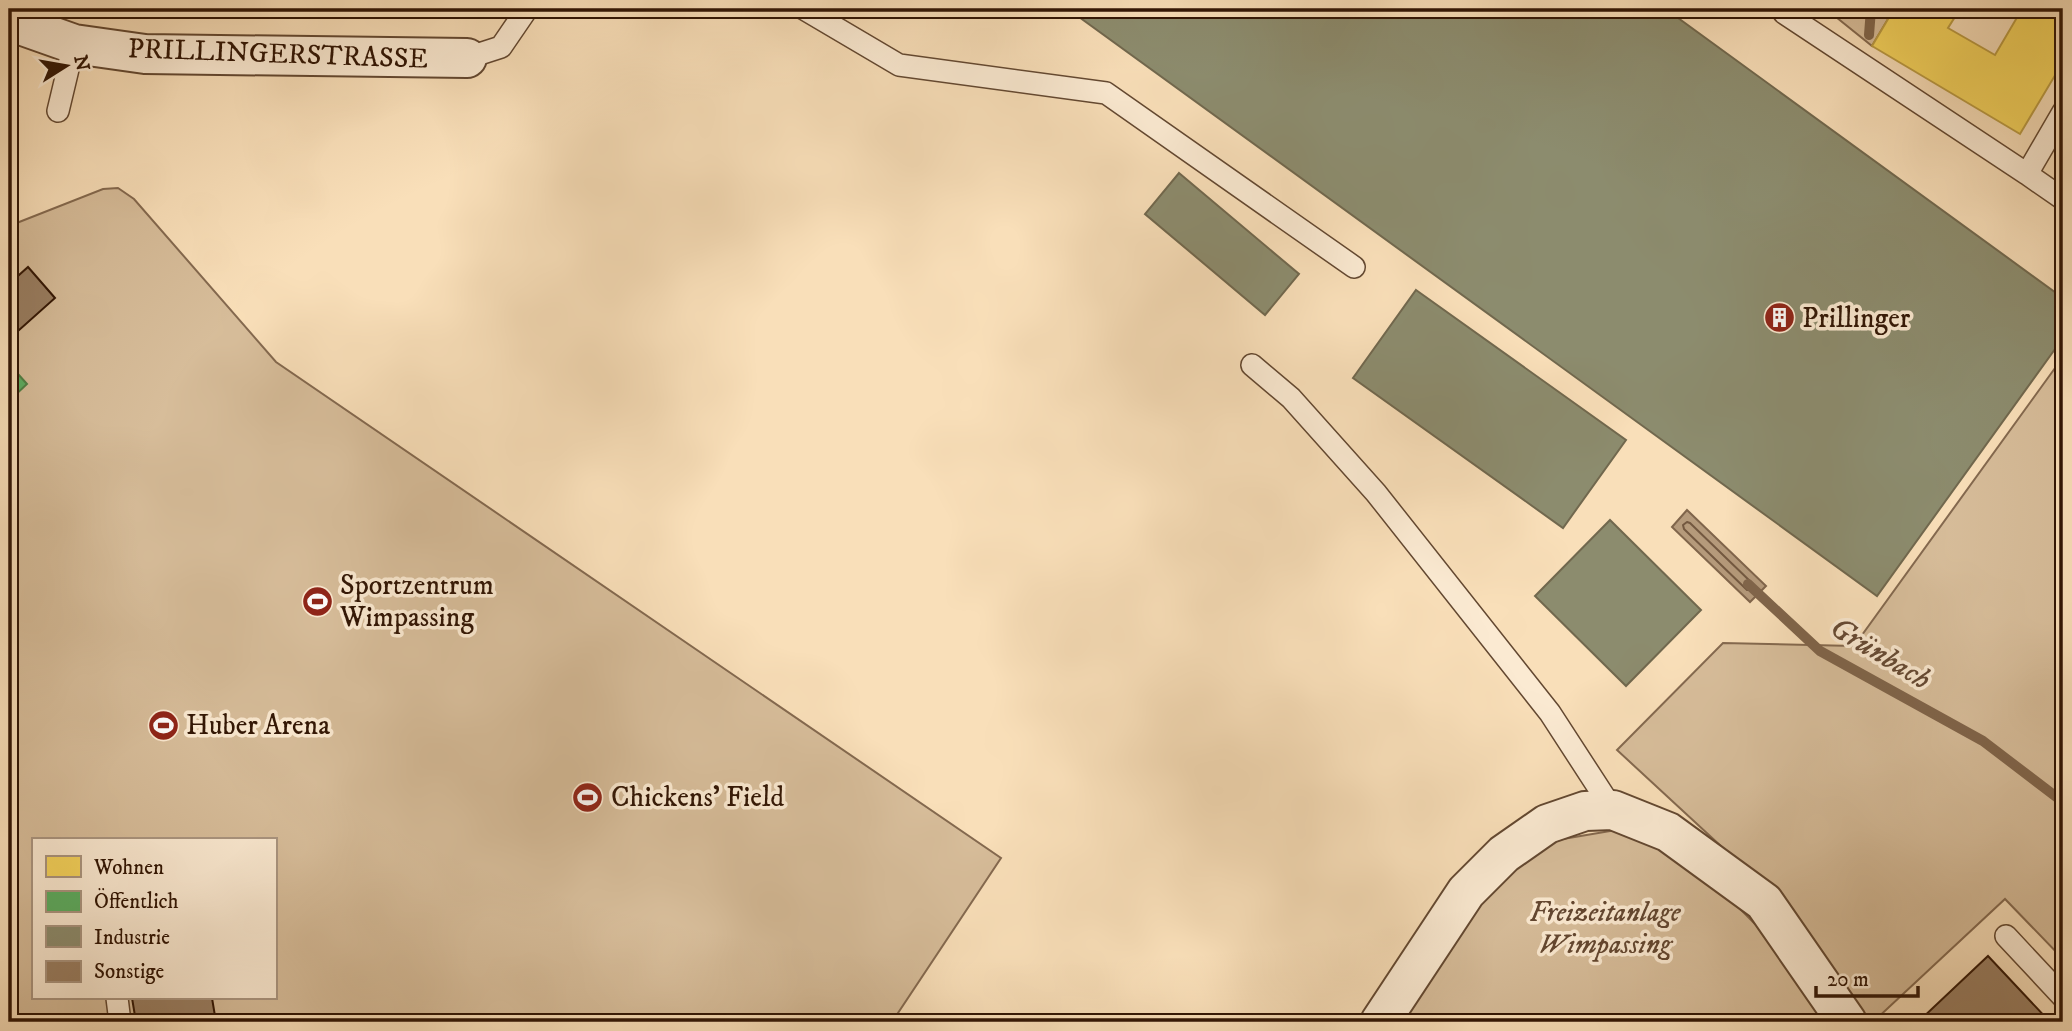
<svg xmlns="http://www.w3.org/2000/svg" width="2072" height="1031" font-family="'IM FELL DW Pica',serif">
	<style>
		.green { fill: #d7bd9a; stroke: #84694f; stroke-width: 2; fill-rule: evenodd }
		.water { fill: #b59a7b; stroke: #80654b; stroke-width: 2 }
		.homes { fill: #f6d55c; stroke: #bb9b42; stroke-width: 2 }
		.public { fill: #5aae61; stroke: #4e8045; stroke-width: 2 }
		.industry { fill: #8c8c6e; stroke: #71684e; stroke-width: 2 }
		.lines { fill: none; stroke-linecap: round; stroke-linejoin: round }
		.shore { stroke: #735840; stroke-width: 2 }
		.stream { stroke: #80654b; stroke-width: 10 }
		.building { fill: #997e62; stroke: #311504; stroke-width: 2 }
		.lane-casing { stroke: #634831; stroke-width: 24 }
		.street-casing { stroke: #634831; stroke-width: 42 }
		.lane { stroke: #fbead2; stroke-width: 21 }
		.street { stroke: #fbead2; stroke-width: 38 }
		.labels { text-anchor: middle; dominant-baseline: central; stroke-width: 7; stroke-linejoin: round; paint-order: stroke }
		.street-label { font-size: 28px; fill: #311504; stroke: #fbead2 }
		.poi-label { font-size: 28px; fill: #311504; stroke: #fbead2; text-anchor: start }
		.park-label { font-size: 28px; font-style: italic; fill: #634731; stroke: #fbead2 }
		.water-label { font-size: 30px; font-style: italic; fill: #664a34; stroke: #fbead2 }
	</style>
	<rect width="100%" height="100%" fill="#f9dfb9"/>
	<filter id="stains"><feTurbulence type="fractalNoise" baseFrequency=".00286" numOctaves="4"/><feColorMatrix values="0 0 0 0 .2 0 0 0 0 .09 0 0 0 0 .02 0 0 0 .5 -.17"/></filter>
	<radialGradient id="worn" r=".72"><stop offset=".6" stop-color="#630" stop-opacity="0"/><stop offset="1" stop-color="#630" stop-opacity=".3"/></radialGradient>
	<!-- green -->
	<path class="green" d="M1826 9H1894L1872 46Z
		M118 188 134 199 276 362 1001 858 892 1022H9V226L103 189ZM33 840H275V998H33Z
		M2063 357V959L2005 899 1873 1022H1866L1723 848 1617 750 1723 643 1854 646Z
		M1616 830 1685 853 1756 925 1825 1022H1396L1479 894 1557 840Z"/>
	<!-- water -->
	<path class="water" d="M1687 510 1766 586 1750 602 1672 527Z"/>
	<!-- homes -->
	<path class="homes" d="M1894 9H1960L1948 28 1995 55 2022 9H2063V62L2020 134 1872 46Z"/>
	<!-- public -->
	<path class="public" d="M9 364 27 384 9 401Z"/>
	<!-- industry -->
	<path class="industry" d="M1068 9H1678L1674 15 2063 298V338L1877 596Z
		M1179 173 1299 274 1265 315 1145 214Z
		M1416 290 1626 440 1563 528 1353 378Z
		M1610 520 1701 610 1626 686 1535 596Z"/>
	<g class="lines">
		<!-- shore -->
		<path class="shore" d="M1687 522 1690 523 1753 584 1752 590H1747L1684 529 1683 525Z"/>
		<!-- stream -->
		<path class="stream" d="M1869 35 1871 9
			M1748 584 1820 651 1983 741 2063 802"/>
	</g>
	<!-- building -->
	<path class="building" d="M28 267 55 298 9 339V284Z
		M1988 956 2050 1022H1918Z
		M132 998H212L216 1022H136Z"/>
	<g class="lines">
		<defs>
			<path id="lane" d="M804 9 899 65 1106 93 1354 267
				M1787 9 1784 13 2027 174
				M467 58 501 47 527 9
				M58 111 74 44
				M2063 112 2027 174 2063 199
				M1252 365 1291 398 1376 493 1550 713 1613 810
				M2006 936 2063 997
				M117 998 120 1022"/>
			<path id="street" d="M9 21 74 44 145 54 467 58
				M1380 1022 1466 892 1504 854 1547 824 1585 811 1613 810 1668 832 1764 902 1847 1022"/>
		</defs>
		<!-- lane casing -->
		<use href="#lane" class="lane-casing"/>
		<!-- street casing -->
		<use href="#street" class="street-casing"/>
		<!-- lane -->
		<use href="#lane" class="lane"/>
		<!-- street -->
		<use href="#street" class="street"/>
	</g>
	<!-- icons -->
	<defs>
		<symbol id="building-disc" viewBox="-11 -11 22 22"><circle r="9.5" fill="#8f2418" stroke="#fbead2"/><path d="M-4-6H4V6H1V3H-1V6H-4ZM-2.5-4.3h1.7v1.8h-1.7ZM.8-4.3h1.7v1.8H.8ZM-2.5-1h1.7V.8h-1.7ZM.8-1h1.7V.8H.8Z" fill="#fff"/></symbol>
		<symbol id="stadium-disc" viewBox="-11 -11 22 22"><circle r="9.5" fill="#8f2418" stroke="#fbead2"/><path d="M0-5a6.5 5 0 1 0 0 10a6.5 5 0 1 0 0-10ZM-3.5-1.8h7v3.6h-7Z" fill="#fff"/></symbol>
	</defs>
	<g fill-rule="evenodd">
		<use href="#building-disc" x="1762" y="300" width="35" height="35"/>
		<use href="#stadium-disc" x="300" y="584" width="35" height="35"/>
		<use href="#stadium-disc" x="146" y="708" width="35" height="35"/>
		<use href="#stadium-disc" x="570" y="780" width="35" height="35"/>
	</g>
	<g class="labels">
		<!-- street labels -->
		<g class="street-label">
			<text transform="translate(278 54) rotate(2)">PRILLINGERSTRASSE</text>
		</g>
		<!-- poi labels -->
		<g class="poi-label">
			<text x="1802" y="318">Prillinger</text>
			<text x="340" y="585">Sportzentrum<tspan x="340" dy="32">Wimpassing</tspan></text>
			<text x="186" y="725">Huber Arena</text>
			<text x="611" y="797">Chickens' Field</text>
		</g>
		<!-- park labels -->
		<g class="park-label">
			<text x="1605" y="912">Freizeitanlage<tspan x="1605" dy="32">Wimpassing</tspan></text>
		</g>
		<!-- water labels -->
		<g class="water-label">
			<text transform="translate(1880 654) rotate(31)">Grünbach</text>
		</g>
	</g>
	<!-- margin -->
	<rect width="2072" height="1031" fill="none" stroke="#f9dfb9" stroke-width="35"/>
	<rect x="10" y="10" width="2051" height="1010" fill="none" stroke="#311504" stroke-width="3.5"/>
	<rect x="18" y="18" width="2037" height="996" fill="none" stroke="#311504" stroke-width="2"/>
	<!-- legend -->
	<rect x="32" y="838" width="245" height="161" fill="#fbead2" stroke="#aa9580" stroke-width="2"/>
	<rect x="46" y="856" width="35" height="21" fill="#f6d55c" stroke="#aa9580" stroke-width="2"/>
	<text x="94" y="874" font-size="21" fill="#311504">Wohnen</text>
	<rect x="46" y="891" width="35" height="21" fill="#5aae61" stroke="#aa9580" stroke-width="2"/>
	<text x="94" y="908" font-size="21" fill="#311504">Öffentlich</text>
	<rect x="46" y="926" width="35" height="21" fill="#8c8c6e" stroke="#aa9580" stroke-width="2"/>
	<text x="94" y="944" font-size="21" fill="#311504">Industrie</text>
	<rect x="46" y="961" width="35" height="21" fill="#997e62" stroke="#aa9580" stroke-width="2"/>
	<text x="94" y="978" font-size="21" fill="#311504">Sonstige</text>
	<!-- north arrow -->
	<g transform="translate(66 66) rotate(79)" stroke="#fbead2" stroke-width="5" paint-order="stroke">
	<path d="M0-5L12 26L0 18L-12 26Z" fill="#311504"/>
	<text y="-10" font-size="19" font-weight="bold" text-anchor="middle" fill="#311504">N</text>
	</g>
	<!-- scale -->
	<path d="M1816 986v10h102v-10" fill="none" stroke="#311504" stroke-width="3.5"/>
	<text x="1827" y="986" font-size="21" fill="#311504" stroke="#fbead2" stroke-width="5" paint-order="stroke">20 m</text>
	<rect width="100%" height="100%" filter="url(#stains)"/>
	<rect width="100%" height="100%" fill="url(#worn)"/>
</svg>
